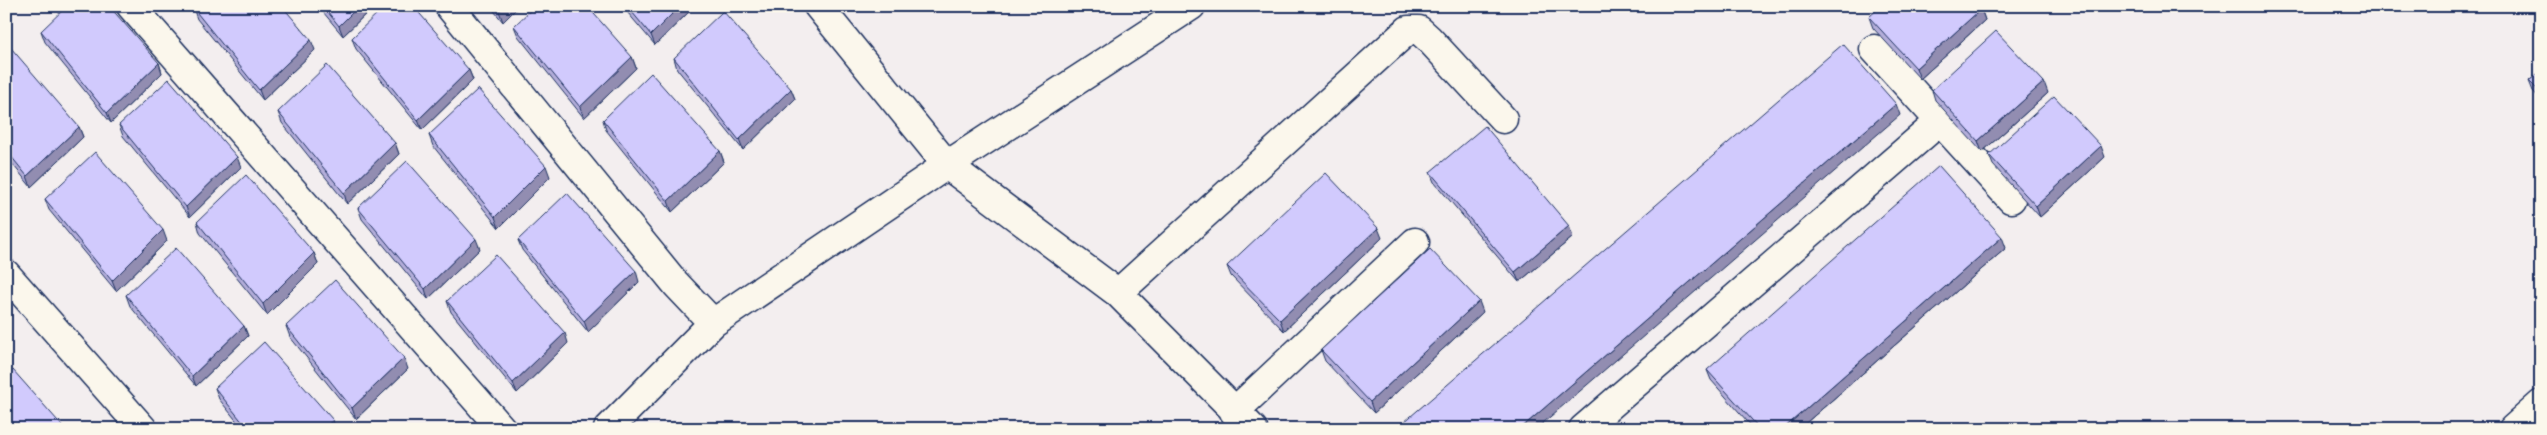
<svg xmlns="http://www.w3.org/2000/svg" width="2547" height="435" font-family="'Balsamiq Sans',sans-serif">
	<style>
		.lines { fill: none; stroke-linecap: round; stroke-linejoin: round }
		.street-casing { stroke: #1b2f5e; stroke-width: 31 }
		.street { stroke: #fbf7ec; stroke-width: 28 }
		.wall { fill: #b4aeda; stroke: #1b2f5e }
		.shaded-wall { fill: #928db1; stroke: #1b2f5e }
		.building { fill: #d1cafd; stroke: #1b2f5e }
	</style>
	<rect width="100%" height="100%" fill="#f3eeef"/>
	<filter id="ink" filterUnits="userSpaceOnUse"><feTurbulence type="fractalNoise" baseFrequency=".02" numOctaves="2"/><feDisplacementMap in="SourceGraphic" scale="10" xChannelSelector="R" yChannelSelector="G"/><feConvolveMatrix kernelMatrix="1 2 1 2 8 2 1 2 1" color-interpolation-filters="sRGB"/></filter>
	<g filter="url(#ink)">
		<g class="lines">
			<defs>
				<path id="street" d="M131 6 502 429
					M449 6 676 284 713 323
					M818 6 947 165 1118 293 1253 429
					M1874 49 2011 199
					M6 274 143 429
					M1118 293 1408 30H1419L1429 39 1503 119
					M1234 412 1415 242
					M608 429 713 323 947 165 1191 6
					M1583 429 1940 121
					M2513 429 2541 404"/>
			</defs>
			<!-- street casing -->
			<use href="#street" class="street-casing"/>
			<!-- street -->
			<use href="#street" class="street"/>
		</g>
		<!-- wall -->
		<path class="wall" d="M318 6H374L343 36Z
			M490 6H519L503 22Z
			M622 6H695L655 45Z
			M193 8 315 50 263 100 197 19Z
			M1981 9 1985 20 1920 79 1873 28 1869 17Z
			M514 26 632 57 636 68 584 118 518 36Z
			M41 31 159 63 162 73 111 123 45 42Z
			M352 38 469 70 473 80 422 130 356 49Z
			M6 53 79 127 83 137 31 187 6 156Z
			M674 58 791 89 795 99 743 150 677 69Z
			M2541 71V100L2533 91 2529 81Z
			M1932 90 2048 93 1982 152 1935 100Z
			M278 112 395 143 399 154 347 204 282 123Z
			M603 120 720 151 724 162 672 212 606 130Z
			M119 125 241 167 190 217 123 136Z
			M429 135 550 177 499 228 433 146Z
			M1989 155 2105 157 2040 217 1993 165Z
			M1430 172 1573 237 1519 282 1434 182Z
			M45 199 167 241 116 291 49 210Z
			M358 208 480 249 428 299 362 219Z
			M197 222 314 253 318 264 267 315 200 233Z
			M1382 238 1284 331 1231 276 1227 266Z
			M518 240 639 282 588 332 522 250Z
			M2006 248 1799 429H1754L1711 380 1707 370Z
			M126 295 244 326 248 336 196 386 130 306Z
			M447 301 568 343 517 393 451 312Z
			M1483 312 1374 413 1325 361 1321 350Z
			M286 326 408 369 356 419 290 337Z
			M215 388 336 429H243L219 399Z"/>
		<!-- shaded-wall -->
		<path class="shaded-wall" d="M359 6H374L343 36 339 26Z
			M505 6H519L503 22 499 11Z
			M680 6H695L655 45 651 35Z
			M1981 9 1985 20 1920 79 1916 68Z
			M311 40 315 50 263 100 259 90Z
			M632 57 636 68 584 118 580 107Z
			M159 63 162 73 111 123 107 113Z
			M469 70 473 80 422 130 418 120Z
			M2044 82 2048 93 1982 152 1978 141Z
			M791 89 795 99 743 150 739 140Z
			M1896 104 1900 115 1536 429H1520Z
			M79 127 83 137 31 187 27 176Z
			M395 143 399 154 347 204 344 193Z
			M2101 146 2105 157 2040 217 2036 206Z
			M720 151 724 162 672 212 668 201Z
			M237 157 241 167 190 217 186 207Z
			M546 166 550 177 499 228 495 217Z
			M1569 226 1573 237 1519 282 1515 272Z
			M1378 228 1382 238 1284 331 1280 320Z
			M163 230 167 241 116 291 112 281Z
			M2002 237 2006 248 1799 429H1783Z
			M476 239 480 249 428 299 425 289Z
			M314 253 318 264 267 315 263 304Z
			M636 271 639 282 588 332 584 321Z
			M1479 301 1483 312 1374 413 1370 402Z
			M244 326 248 336 196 386 192 376Z
			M565 333 568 343 517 393 513 383Z
			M404 358 408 369 356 419 352 408Z
			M333 420 336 429H323Z"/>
		<!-- building -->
		<path class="building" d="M67 6H109L159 63 107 113 41 31Z
			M195 6H282L311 40 259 90 193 8Z
			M323 6H359L339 26Z
			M385 6H413L469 70 418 120 352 38Z
			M495 6H505L499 11Z
			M535 6H587L632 57 580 107 514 26Z
			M627 6H680L651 35Z
			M1881 6H1978L1981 9 1916 68 1869 17Z
			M723 11 791 89 739 140 674 58Z
			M1996 31 2044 82 1978 141 1932 90Z
			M1843 44 1896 104 1520 429H1396Z
			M11 48 79 127 27 176 6 150V53Z
			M327 65 395 143 344 193 278 112Z
			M2541 71V93L2529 81Z
			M651 73 720 151 668 201 603 120Z
			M169 79 237 157 186 207 119 125Z
			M478 89 546 166 495 217 429 135Z
			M2054 96 2101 146 2036 206 1989 155Z
			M1485 126 1569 226 1515 272 1430 172Z
			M95 152 163 230 112 281 45 199Z
			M407 161 476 239 425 289 358 208Z
			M1939 166 2002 237 1783 429H1760L1707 370Z
			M1326 173 1378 228 1280 320 1227 266Z
			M246 175 314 253 263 304 197 222Z
			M567 193 636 271 584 321 518 240Z
			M176 248 244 326 192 376 126 295Z
			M1430 249 1479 301 1370 402 1321 350Z
			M496 255 565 333 513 383 447 301Z
			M335 280 404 358 352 408 286 326Z
			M264 342 333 420 323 429H248L215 388Z
			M13 370 65 429H6V377Z"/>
	</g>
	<!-- margin -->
	<rect width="2547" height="435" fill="none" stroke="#fbf7ec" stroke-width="25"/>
	<rect x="12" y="12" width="2522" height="410" fill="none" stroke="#1b2f5e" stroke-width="2" filter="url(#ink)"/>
</svg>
